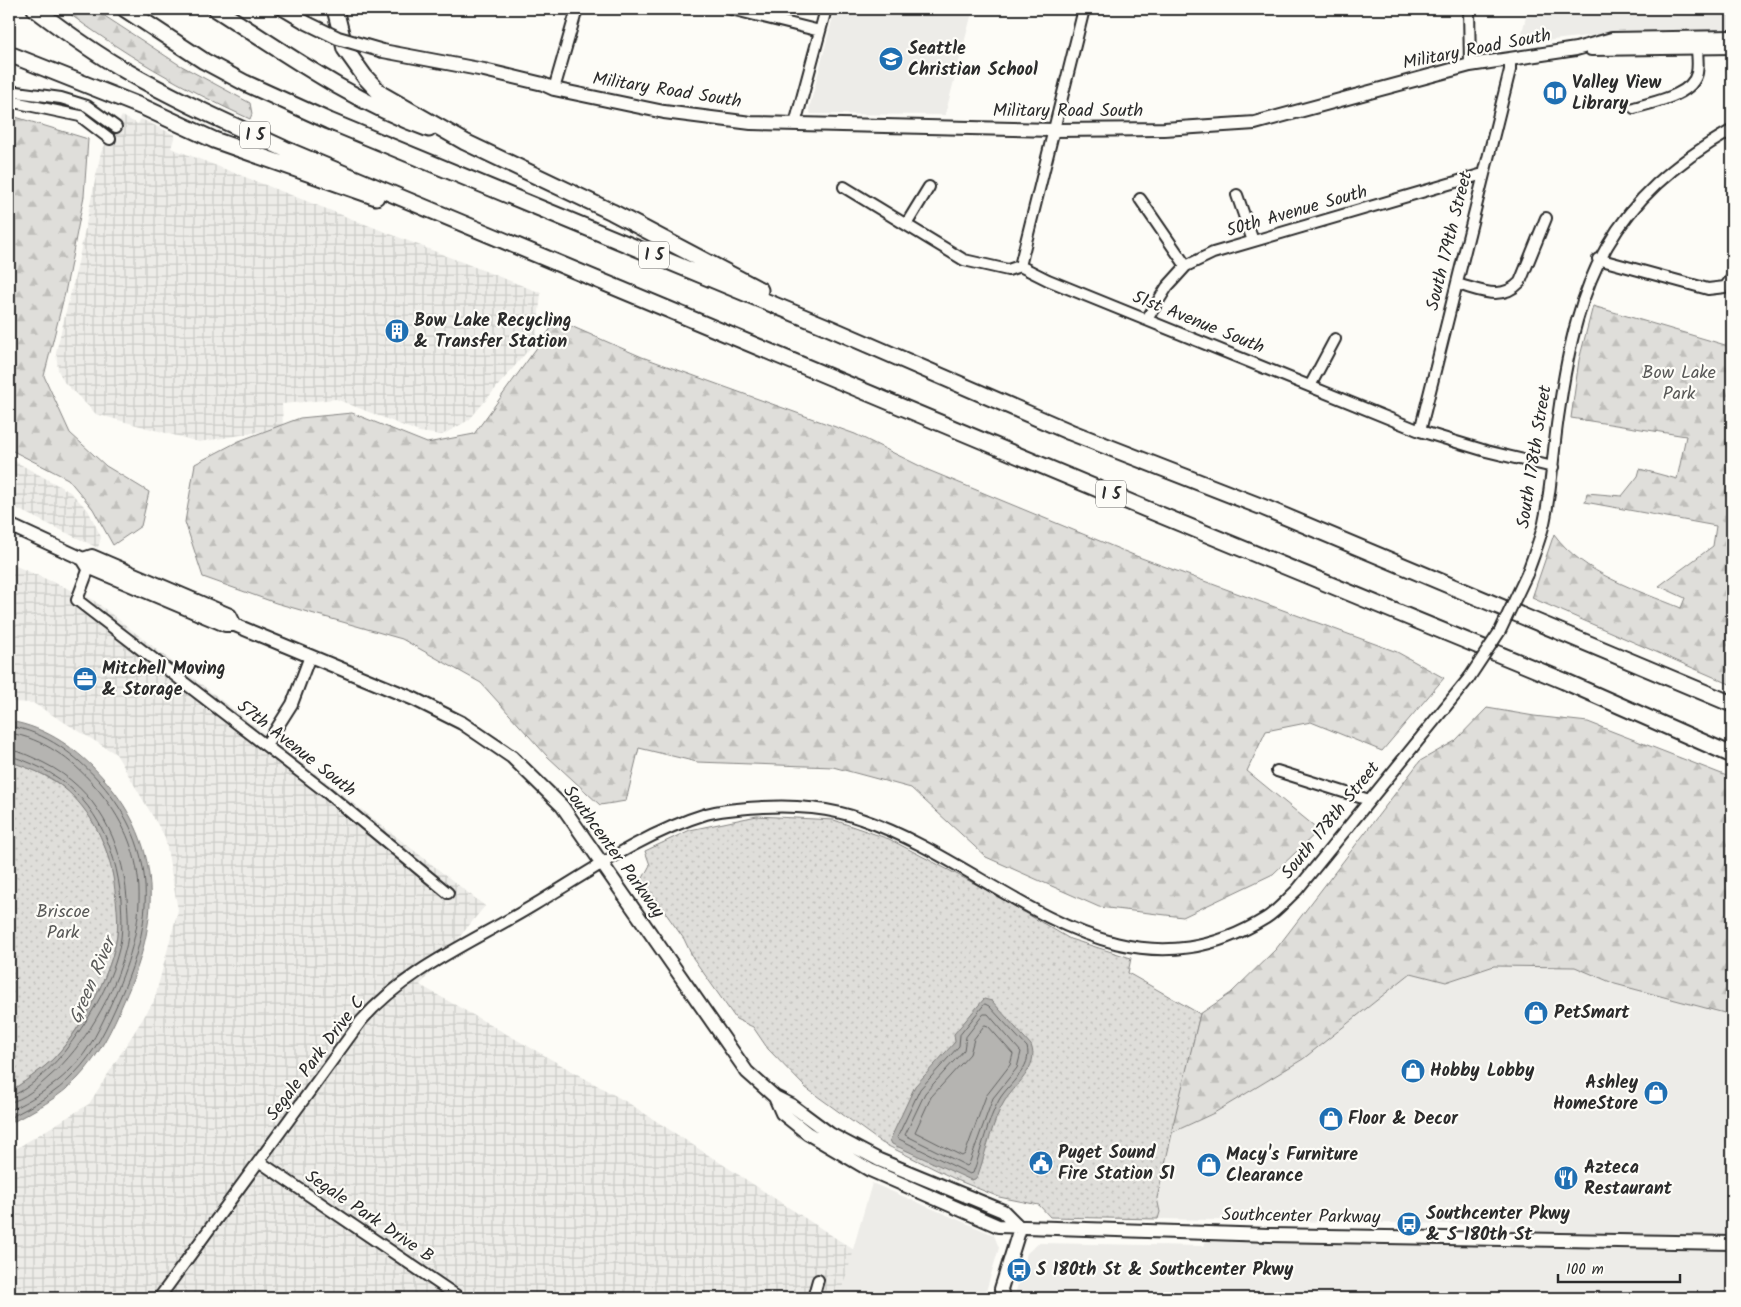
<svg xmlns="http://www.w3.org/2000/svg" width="1741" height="1307" font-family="Kalam,sans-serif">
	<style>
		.built { fill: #edece8 }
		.industrial { fill: url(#industrial-grid) }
		.green { fill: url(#green-dots); stroke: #858482 }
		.forest { fill: url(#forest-firs); stroke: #858482 }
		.water { fill: #b5b4b1; stroke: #7e7d7b }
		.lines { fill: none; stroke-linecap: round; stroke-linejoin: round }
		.shore { stroke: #626261; stroke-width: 1 }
		.minor-casing { stroke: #2b2b2b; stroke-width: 14 }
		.major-casing { stroke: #2b2b2b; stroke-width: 16 }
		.highway-casing { stroke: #2b2b2b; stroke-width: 19 }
		.minor { stroke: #fdfcf7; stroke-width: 10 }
		.major { stroke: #fdfcf7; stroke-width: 12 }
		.highway { stroke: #fdfcf7; stroke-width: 15 }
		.minor-bridge-casing { stroke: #2b2b2b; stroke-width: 14; stroke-linecap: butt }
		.major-bridge-casing { stroke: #2b2b2b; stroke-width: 16; stroke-linecap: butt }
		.minor-bridge { stroke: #fdfcf7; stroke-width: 10 }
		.major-bridge { stroke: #fdfcf7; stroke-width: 12 }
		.labels { text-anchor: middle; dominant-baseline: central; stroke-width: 4.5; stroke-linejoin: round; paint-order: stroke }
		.shield { fill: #fdfcf7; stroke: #6a6a68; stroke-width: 1 }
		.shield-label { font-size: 16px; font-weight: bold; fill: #2b2b2b }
		.poi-label { font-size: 18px; font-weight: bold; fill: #2b2b2b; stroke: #fdfcf7; text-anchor: start }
		.street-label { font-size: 18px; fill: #2b2b2b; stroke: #fdfcf7 }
		.park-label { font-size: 18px; fill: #585857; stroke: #fdfcf7 }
		.water-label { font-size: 19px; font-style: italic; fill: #5b5b5a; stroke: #fdfcf7 }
	</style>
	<defs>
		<pattern id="industrial-grid" width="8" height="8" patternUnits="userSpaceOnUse" patternTransform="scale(1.25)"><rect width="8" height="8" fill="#edece8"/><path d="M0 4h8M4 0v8" fill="none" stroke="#cbcbc7"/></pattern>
		<pattern id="green-dots" width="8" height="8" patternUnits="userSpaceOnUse" patternTransform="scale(1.25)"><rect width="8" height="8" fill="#dfdeda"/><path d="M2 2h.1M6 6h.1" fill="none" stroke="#c0bfbb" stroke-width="1.8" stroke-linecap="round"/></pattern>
		<pattern id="forest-firs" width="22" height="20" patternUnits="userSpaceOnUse" patternTransform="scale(1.25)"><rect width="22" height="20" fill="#dfdeda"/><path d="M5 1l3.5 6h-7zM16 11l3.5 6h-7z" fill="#c0bfbb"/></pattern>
	</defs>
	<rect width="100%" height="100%" fill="#fdfcf7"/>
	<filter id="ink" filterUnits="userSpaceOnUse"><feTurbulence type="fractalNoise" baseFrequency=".02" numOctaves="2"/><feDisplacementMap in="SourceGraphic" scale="10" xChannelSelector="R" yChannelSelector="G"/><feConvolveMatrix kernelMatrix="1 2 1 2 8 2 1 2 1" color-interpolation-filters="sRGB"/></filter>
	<g filter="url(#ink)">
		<!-- built -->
		<path class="built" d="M835 9H973L945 115 811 114 809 109Z
			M1528 9H1732V29L1604 34 1519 44Z
			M1494 966 1575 967 1615 984 1732 1015V1298H1014L1027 1253 1039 1243 1204 1246 1208 1233 1507 1238 1511 1225 1158 1219 1160 1212 1157 1198 1171 1133 1214 1113 1303 1059 1411 973 1446 982Z
			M872 1183 994 1235 999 1248 984 1298H839Z"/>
		<!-- industrial -->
		<path class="industrial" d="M122 116 138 124 141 119 175 135 171 148 541 293 536 341 469 420 442 435 419 432 336 399 282 404 283 428 199 442 96 414 64 382 58 370 56 352 76 272 101 152Z
			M9 458 70 492 88 510 101 537 98 548 9 505Z
			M9 563 92 599 485 906 420 985 630 1104 854 1250 839 1298H9V1153L89 1104 154 1001 178 910 165 837 116 754 33 703 9 702Z"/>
		<!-- green -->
		<path class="green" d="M9 761C27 767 45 774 60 785 82 800 97 825 106 850 115 875 120 910 117 936 111 976 80 1031 52 1060 39 1072 24 1082 9 1092Z
			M757 816 834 820 889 839 983 888 1070 939 1131 958 1128 973 1200 1014 1157 1198 1160 1212 1158 1219 1050 1217 1039 1205 999 1197 957 1180 882 1143 806 1088 768 1049 753 1027 736 1019 693 958 684 939 642 880 650 865 645 851 690 830Z"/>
		<!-- forest -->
		<path class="forest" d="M63 9H94L178 64 250 103 252 114 250 119C184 89 121 53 63 9Z
			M9 115 88 139 84 196 65 293 44 376 70 433 106 466 149 492 141 526 113 545 93 509 68 479 9 449Z
			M1593 306 1732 347V685L1532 598 1554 534C1583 574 1637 590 1681 608L1685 598 1659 586 1713 546 1716 526 1585 502 1587 493 1622 496 1638 476 1640 469 1677 479 1686 436 1571 418 1579 360Z
			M557 320 642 357 855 434 928 470 1136 556 1397 652 1444 678 1382 751 1311 722 1266 731 1247 771 1319 830 1273 874 1183 917 1099 907 986 857 911 788 833 767 697 762 639 748 626 801 600 805 547 756 481 683 402 639 276 603 203 577 185 522 195 464 239 441 300 418 352 413 427 443 474 434Z
			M1487 708 1534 716 1588 722 1732 778V1015L1615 984 1575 967 1494 966 1446 982 1411 973 1303 1059 1214 1113 1171 1133 1200 1014 1231 993 1276 949 1420 761 1455 741Z"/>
		<!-- water -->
		<path class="water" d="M9 721C47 727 79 750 104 779 164 848 160 921 124 1001 112 1029 99 1056 78 1078 59 1098 33 1111 9 1124V1092C24 1082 39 1072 52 1060 80 1032 111 976 117 936 119 919 116 900 114 883 109 847 92 811 63 787 48 774 27 768 9 761Z
			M984 999 992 1001 1031 1045C1040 1067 1014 1086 1004 1102 993 1120 985 1155 978 1175L975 1179 971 1180 892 1144 890 1140 915 1086 955 1042 954 1034Z"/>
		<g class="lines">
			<!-- shore -->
			<path class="shore" d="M9 726C46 732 76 755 100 782 160 851 154 922 119 1000 107 1027 95 1053 74 1074 56 1094 32 1106 9 1118
				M9 733C43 738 72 760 94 785 153 852 148 920 114 997 102 1024 90 1051 69 1071 51 1089 30 1100 9 1111
				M9 750C21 751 34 758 44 763 97 789 122 841 127 898 128 916 130 934 125 951 115 993 83 1048 50 1076 40 1085 23 1101 9 1102
				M9 756C19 758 31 763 41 768 93 794 116 844 121 900 122 916 123 933 119 949 110 987 87 1022 64 1052 54 1065 25 1094 9 1096
				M985 1004 989 1006 1027 1047C1033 1068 1008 1084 999 1100 988 1119 981 1152 973 1173L970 1174 897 1138 920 1089 959 1046 960 1035Z
				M984 1014H988L1021 1052 1017 1068 993 1098 969 1164 967 1166 905 1135 925 1093 964 1050 966 1037Z
				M985 1025 988 1026 1013 1054 1010 1065 986 1096 965 1154 962 1156 915 1132 931 1097 970 1054 974 1039Z"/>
			<defs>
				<path id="minor" d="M731 9 820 31
					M1469 9 1470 65
					M554 89 577 9
					M9 91 61 98 87 106 116 127
					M9 101 80 116 110 139
					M1634 108C1653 102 1692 96 1697 73 1699 63 1697 51 1696 41
					M795 124 826 9
					M844 187 964 260 1008 270 1020 266 1048 280 1420 431 1486 451 1553 467
					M1237 195 1253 241
					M1140 199 1186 266
					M907 223 929 187
					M1598 259 1708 289 1725 287 1732 278
					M1020 266 1084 9
					M1457 284C1480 290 1501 302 1520 282L1546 218
					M1147 319 1167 287 1186 266 1213 253 1483 174
					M1310 386 1335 339
					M1420 431 1510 70V59
					M89 568 77 600 326 792 448 893
					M1527 574C1533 557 1540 540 1544 523 1552 486 1553 448 1559 411 1578 277 1611 199 1732 130
					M266 745 292 704 310 656
					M1277 771 1369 800
					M260 1162 460 1298
					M159 1298 361 1021C407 968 475 941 534 905 589 872 644 833 706 814 723 809 745 808 763 807 794 805 831 808 861 819 998 865 1112 1013 1266 918 1277 911 1287 899 1297 890L1469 678
					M813 1298 818 1280"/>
				<path id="major" d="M283 9 305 22
					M1591 49 1732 47
					M383 51 484 70 543 84 554 89 664 112 751 123 1054 130 1164 129 1255 123 1470 65 1576 49 1612 39 1732 37
					M9 525 83 559 88 567 225 625H235L414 699 462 723 512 757 562 806 747 1072 775 1097 791 1105 830 1134 879 1160 1003 1211 1020 1228
					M83 559 92 556 230 615 235 625
					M775 1097 782 1113 807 1133 870 1170 998 1226 1269 1235 1732 1243
					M1003 1298 1001 1289 1020 1228"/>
				<path id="highway" d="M35 9C64 31 94 53 126 71 178 101 233 125 287 150L1146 509 1564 681 1732 755
					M125 9 204 61 245 83 329 121 825 326 1070 432 1265 508 1732 704
					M216 9C285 53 351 101 429 129
					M335 9 345 49 365 77 381 94 465 142 612 212 760 290
					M9 54 145 108 214 140 376 197"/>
			</defs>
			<!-- minor casing -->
			<use href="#minor" class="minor-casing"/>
			<!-- major casing -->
			<use href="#major" class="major-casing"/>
			<!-- highway casing -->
			<use href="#highway" class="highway-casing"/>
			<!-- minor -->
			<use href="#minor" class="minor"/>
			<!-- major -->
			<use href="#major" class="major"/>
			<!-- highway -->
			<use href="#highway" class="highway"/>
			<defs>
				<path id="minor-bridge" d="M1469 678 1500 631 1527 574"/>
				<path id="major-bridge" d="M305 22 338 38 383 51"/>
			</defs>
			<!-- minor-bridge casing -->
			<use href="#minor-bridge" class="minor-bridge-casing"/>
			<!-- major-bridge casing -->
			<use href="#major-bridge" class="major-bridge-casing"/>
			<!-- minor-bridge -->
			<use href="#minor-bridge" class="minor-bridge"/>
			<!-- major-bridge -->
			<use href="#major-bridge" class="major-bridge"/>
		</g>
	</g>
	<!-- icons -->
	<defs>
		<symbol id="school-disc" viewBox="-11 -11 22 22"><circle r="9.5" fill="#1f6fb2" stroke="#fdfcf7"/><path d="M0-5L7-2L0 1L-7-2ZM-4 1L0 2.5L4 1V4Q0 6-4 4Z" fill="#fff"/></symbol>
		<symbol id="library-disc" viewBox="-11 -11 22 22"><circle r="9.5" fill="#1f6fb2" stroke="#fdfcf7"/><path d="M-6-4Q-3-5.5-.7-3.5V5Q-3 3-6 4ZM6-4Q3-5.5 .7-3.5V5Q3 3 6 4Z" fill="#fff"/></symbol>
		<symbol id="building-disc" viewBox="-11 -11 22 22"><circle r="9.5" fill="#1f6fb2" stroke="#fdfcf7"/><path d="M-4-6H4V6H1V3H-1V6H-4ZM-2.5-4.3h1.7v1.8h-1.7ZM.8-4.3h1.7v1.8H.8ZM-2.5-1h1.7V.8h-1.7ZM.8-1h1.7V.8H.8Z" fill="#fff"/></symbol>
		<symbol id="office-disc" viewBox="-11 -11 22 22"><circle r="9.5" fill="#1f6fb2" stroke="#fdfcf7"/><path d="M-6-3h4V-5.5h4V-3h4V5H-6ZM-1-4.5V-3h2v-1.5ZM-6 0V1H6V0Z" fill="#fff"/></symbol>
		<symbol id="shop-disc" viewBox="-11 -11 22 22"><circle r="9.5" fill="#1f6fb2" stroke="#fdfcf7"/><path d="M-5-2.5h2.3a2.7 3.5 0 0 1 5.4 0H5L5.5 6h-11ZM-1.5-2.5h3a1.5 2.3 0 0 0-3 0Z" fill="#fff"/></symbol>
		<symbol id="civic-disc" viewBox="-11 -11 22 22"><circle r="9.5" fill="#1f6fb2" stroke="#fdfcf7"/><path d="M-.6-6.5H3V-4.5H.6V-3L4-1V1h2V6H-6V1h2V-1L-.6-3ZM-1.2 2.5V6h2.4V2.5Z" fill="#fff"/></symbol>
		<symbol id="restaurant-disc" viewBox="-11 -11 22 22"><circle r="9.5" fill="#1f6fb2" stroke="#fdfcf7"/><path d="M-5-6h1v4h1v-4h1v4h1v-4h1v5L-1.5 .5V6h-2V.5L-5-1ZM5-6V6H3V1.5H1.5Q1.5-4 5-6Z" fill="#fff"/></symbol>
		<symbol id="bus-disc" viewBox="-11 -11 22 22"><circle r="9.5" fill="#1f6fb2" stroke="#fdfcf7"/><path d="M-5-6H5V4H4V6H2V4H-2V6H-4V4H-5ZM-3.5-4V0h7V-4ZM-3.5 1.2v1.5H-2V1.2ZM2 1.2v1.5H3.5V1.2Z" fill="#fff"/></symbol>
	</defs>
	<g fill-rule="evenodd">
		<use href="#school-disc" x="877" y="45" width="28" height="28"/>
		<use href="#library-disc" x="1541" y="79" width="28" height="28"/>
		<use href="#building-disc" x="383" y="317" width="28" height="28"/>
		<use href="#office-disc" x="71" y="665" width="28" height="28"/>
		<use href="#shop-disc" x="1522" y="999" width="28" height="28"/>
		<use href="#shop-disc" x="1399" y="1057" width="28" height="28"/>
		<use href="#shop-disc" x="1642" y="1079" width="28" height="28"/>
		<use href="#shop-disc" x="1317" y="1105" width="28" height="28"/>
		<use href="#civic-disc" x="1027" y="1149" width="28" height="28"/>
		<use href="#shop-disc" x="1195" y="1151" width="28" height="28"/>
		<use href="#restaurant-disc" x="1552" y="1164" width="28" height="28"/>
		<use href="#bus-disc" x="1395" y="1210" width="28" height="28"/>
		<use href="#bus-disc" x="1005" y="1256" width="28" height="28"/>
	</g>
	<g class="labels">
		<!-- shield labels -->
		<g class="shield">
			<rect x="240" y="121.5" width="30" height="27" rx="4"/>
			<rect x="639" y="241.5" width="30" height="27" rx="4"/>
			<rect x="1096" y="480.5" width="30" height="27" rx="4"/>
		</g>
		<g class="shield-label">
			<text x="255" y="135">I 5</text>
			<text x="654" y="255">I 5</text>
			<text x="1111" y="494">I 5</text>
		</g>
		<!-- poi labels -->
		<g class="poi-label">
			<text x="908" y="49">Seattle<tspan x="908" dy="21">Christian School</tspan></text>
			<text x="1572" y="83">Valley View<tspan x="1572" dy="21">Library</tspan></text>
			<text x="414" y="321">Bow Lake Recycling<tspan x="414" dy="21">&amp; Transfer Station</tspan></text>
			<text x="102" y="669">Mitchell Moving<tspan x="102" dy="21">&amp; Storage</tspan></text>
			<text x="1554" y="1013">PetSmart</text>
			<text x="1430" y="1071">Hobby Lobby</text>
			<text x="1638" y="1083" text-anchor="end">Ashley<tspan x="1638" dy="21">HomeStore</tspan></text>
			<text x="1348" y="1119">Floor &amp; Decor</text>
			<text x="1058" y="1153">Puget Sound<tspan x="1058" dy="21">Fire Station 51</tspan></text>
			<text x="1226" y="1155">Macy's Furniture<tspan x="1226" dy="21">Clearance</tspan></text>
			<text x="1584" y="1168">Azteca<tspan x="1584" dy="21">Restaurant</tspan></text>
			<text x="1426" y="1214">Southcenter Pkwy<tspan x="1426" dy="21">&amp; S 180th St</tspan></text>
			<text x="1036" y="1270">S 180th St &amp; Southcenter Pkwy</text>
		</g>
		<!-- street labels -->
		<g class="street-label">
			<text transform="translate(1477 50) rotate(-11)">Military Road South</text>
			<text transform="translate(667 91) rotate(9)">Military Road South</text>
			<text x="1068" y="111">Military Road South</text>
			<text transform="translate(1297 212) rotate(-16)">50th Avenue South</text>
			<text transform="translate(1450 241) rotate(-76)">South 179th Street</text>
			<text transform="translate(1198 323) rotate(22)">51st Avenue South</text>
			<text transform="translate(1535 457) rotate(-81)">South 178th Street</text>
			<text transform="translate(296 749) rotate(38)">57th Avenue South</text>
			<text transform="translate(1331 821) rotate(-51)">South 178th Street</text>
			<text transform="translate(613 852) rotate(54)">Southcenter Parkway</text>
			<text transform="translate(316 1059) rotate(-53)">Segale Park Drive C</text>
			<text transform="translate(369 1217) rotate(34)">Segale Park Drive B</text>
			<text transform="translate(1301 1217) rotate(1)">Southcenter Parkway</text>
		</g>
		<!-- park labels -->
		<g class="park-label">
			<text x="1679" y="373">Bow Lake<tspan x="1679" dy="21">Park</tspan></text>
			<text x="63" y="912">Briscoe<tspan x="63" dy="21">Park</tspan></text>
		</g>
		<!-- water labels -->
		<g class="water-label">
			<text transform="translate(93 981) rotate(-67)">Green River</text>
		</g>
	</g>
	<!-- margin -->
	<rect width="1741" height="1307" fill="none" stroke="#fdfcf7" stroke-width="30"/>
	<rect x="15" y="15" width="1711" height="1277" fill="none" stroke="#2b2b2b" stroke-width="2" filter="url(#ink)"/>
	<!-- scale -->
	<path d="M1558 1274v8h122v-8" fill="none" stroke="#2b2b2b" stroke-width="2.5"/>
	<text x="1566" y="1274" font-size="15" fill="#2b2b2b" stroke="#fdfcf7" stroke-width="4" paint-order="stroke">100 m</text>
</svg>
